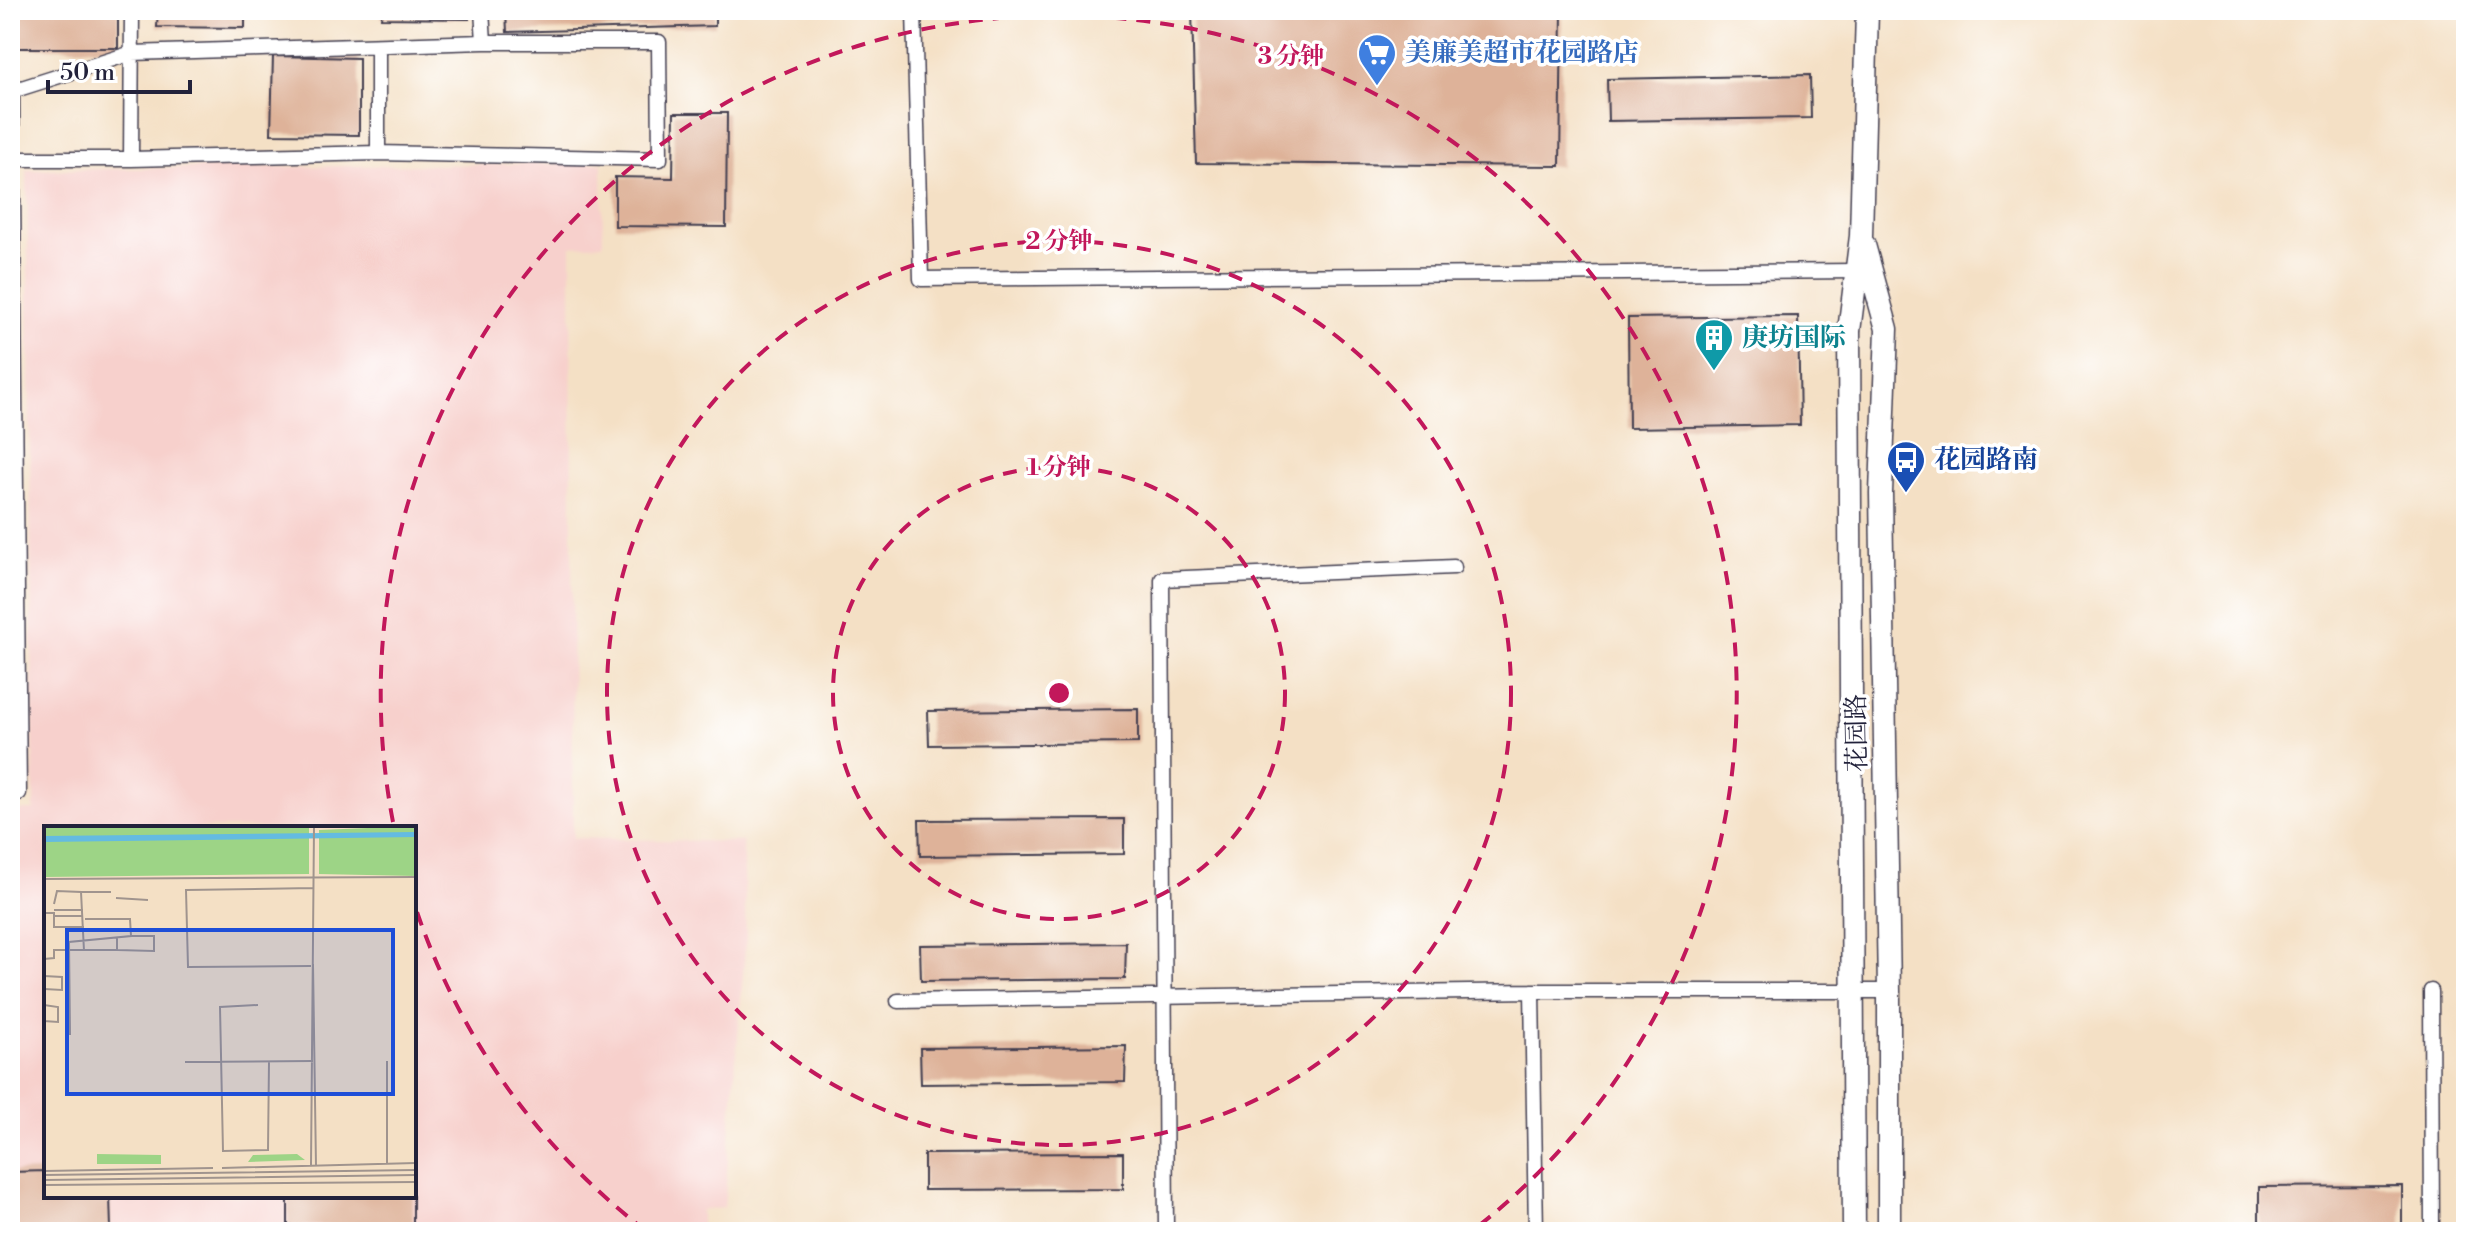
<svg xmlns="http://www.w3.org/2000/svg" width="2476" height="1242" font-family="'Libre Bodoni','Noto Serif SC',serif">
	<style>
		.built { fill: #f7d0cc; fill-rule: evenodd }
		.building { fill: #deb299 }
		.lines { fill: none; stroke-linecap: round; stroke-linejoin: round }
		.street-casing { stroke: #423e50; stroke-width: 17 }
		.secondary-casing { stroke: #423e50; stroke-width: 25 }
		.street { stroke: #fff; stroke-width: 14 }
		.secondary { stroke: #fff; stroke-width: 22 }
		.ring { fill: none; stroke: #c2185b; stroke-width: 4; stroke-dasharray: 14 10 }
		.labels { text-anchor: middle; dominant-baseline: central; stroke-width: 7; stroke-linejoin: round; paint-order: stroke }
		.shop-label { font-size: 26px; font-weight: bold; fill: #366cbe; stroke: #fff; text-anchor: start }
		.culture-label { font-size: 26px; font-weight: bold; fill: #0d838f; stroke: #fff; text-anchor: start }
		.transit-label { font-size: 26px; font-weight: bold; fill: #164399; stroke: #fff; text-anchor: start }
		.street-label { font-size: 26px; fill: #22223b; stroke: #fff }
		.inset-road { fill: none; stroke: #a0948e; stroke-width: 2 }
		.view { fill: #1d4ed8; fill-opacity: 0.15; stroke: #1d4ed8; stroke-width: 4 }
		.inset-edge { fill: none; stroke: #22223b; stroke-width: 4 }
		.centre { fill: #c2185b; stroke: #fff; stroke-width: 4 }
		.ring-label { font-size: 24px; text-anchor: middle; font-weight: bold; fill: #c2185b; stroke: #fff; stroke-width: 7; stroke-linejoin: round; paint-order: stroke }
	</style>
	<rect width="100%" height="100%" fill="#fff"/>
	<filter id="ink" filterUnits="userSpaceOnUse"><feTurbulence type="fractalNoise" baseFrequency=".0125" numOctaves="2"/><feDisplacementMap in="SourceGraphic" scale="16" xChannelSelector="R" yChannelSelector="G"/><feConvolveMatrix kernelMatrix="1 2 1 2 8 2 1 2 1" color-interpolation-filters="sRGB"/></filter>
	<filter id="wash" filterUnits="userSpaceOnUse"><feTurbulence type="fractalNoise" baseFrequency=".006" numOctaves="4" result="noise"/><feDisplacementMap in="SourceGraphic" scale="32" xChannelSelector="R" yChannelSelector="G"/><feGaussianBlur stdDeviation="1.8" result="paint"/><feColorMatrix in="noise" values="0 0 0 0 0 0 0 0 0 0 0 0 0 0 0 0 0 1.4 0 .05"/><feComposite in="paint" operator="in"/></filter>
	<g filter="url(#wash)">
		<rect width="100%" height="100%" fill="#f4e0c5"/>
		<!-- built -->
		<path class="built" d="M602 163 603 244 571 246 573 838 743 842 746 937 724 1208 701 1210V1232H10V811L34 810 27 170ZM46 828H414V1196H46Z"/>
		<g id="blocks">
			<!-- building -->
			<path class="building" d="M10 10H118V48H10Z
				M158 10H245V28L157 27Z
				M382 10H469V19L381 18Z
				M506 10H715V26L507 32Z
				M1192 10H1562L1560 166 1196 163Z
				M273 56 359 58V135L271 134Z
				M1810 75 1811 118 1608 121 1607 79Z
				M674 113H727L726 227 615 226V177L673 178Z
				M1798 316 1800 425 1629 428 1628 318Z
				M1138 709V743L929 745 928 711Z
				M1124 819V854L920 856 919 820Z
				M1126 943 1125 979 921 981 920 945Z
				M1126 1046 1125 1082 921 1084 920 1048Z
				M1123 1153V1189L924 1190V1154Z
				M46 1171V1196H110L111 1229 10 1232V1172Z
				M2402 1186V1232H2259V1187Z
				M288 1196H413V1232H380V1225L288 1226Z"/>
		</g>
	</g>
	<g filter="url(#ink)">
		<use href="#blocks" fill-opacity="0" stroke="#423e50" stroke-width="2"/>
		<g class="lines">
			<defs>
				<path id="street" d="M914 10 921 279 1857 271
					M378 153 660 159 659 42H484
					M10 159H131L378 153V47
					M131 159 132 10
					M19 793 12 91 132 53 484 42 482 10
					M1532 991 1536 1232
					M2431 991 2432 1232
					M898 1001 1532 991H1889
					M1166 1232 1162 579 1454 567"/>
				<path id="secondary" d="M1864 245 1887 329 1881 493 1889 991V1232
					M1854 1232 1849 331 1861 236 1867 10"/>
			</defs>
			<!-- street casing -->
			<use href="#street" class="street-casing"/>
			<!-- secondary casing -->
			<use href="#secondary" class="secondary-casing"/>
			<!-- street -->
			<use href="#street" class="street"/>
			<!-- secondary -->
			<use href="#secondary" class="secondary"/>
		</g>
	</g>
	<!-- distance rings -->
	<g class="ring">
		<circle cx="1059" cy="693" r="226"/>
		<circle cx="1059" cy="693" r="452"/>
		<path d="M646 1231A678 678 0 0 1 414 903M393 822A678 678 0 1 1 1472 1231"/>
	</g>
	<!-- icons -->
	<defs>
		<symbol id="supermarket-pin" viewBox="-11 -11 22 30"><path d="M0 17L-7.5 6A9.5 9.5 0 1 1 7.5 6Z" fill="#3f7fe0" stroke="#fff"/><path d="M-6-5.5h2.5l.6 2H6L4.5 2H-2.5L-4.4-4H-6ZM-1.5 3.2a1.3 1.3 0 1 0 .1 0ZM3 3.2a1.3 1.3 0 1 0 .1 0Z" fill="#fff"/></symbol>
		<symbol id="building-pin" viewBox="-11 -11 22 30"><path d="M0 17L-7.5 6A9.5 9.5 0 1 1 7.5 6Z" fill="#0f9aa8" stroke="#fff"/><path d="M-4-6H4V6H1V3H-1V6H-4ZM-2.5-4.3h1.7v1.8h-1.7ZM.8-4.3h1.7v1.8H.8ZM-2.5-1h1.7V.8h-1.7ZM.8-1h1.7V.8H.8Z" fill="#fff"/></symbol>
		<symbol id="bus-pin" viewBox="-11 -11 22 30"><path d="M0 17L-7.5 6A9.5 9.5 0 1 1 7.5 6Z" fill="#1a4fb4" stroke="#fff"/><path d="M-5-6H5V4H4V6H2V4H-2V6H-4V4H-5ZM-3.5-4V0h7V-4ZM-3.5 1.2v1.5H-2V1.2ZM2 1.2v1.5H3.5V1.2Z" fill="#fff"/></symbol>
	</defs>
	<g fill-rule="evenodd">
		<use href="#supermarket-pin" x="1355" y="31" width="44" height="60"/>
		<use href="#building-pin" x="1692" y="316" width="44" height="60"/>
		<use href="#bus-pin" x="1884" y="438" width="44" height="60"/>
	</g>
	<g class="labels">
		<!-- shop labels -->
		<g class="shop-label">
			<text x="1405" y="53">美廉美超市花园路店</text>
		</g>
		<!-- culture labels -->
		<g class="culture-label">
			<text x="1742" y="338">庚坊国际</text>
		</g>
		<!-- transit labels -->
		<g class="transit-label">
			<text x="1934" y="460">花园路南</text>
		</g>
		<!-- street labels -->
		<g class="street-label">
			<text transform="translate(1857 733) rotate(-91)">花园路</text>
		</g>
	</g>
	<!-- overview -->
	<g transform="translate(44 826)">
		<rect width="372" height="372" fill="#f4e0c5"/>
		<path d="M0 0H265V48L0 51ZM372 0V50L275 48V4ZM53 328 117 329V338H53ZM209 329 253 328 261 334 204 336Z" fill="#9dd486"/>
		<path d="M372 6V11L0 16V10Z" fill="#64bbe1"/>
		<path class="inset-road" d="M0 53 372 51M37 66H67M72 72 104 74M10 78 13 65 37 66 40 125M10 84H39M0 87H10V101H40M10 90H39M73 124 110 125V110H87M0 133 10 132V124H73V112M269 138 272 340M267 140 144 141 142 64 270 62M0 150 18 151V164L0 163M0 179 14 181V196L0 195V183M214 179 176 181 179 325 224 324 225 235M26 209 25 116 87 110 86 93H41M343 235V338M141 236 269 235M267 340 270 0M178 342 372 337M0 345 169 342M0 349 372 344M0 354 372 349M0 359 372 356"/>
		<path class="view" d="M23 104H349V268H23Z"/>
		<rect width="372" height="372" class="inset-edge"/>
	</g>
	<circle cx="1059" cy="693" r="12" class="centre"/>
	<g class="ring-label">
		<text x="1291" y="64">3 分钟</text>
		<text x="1059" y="249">2 分钟</text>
		<text x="1059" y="475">1 分钟</text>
	</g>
	<!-- margin -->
	<rect width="2476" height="1242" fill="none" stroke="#fff" stroke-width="40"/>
	<!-- scale -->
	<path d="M48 80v12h142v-12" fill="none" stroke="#22223b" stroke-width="4"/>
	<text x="60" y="80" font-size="24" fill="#22223b" stroke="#ffffff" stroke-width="6" paint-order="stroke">50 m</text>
</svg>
